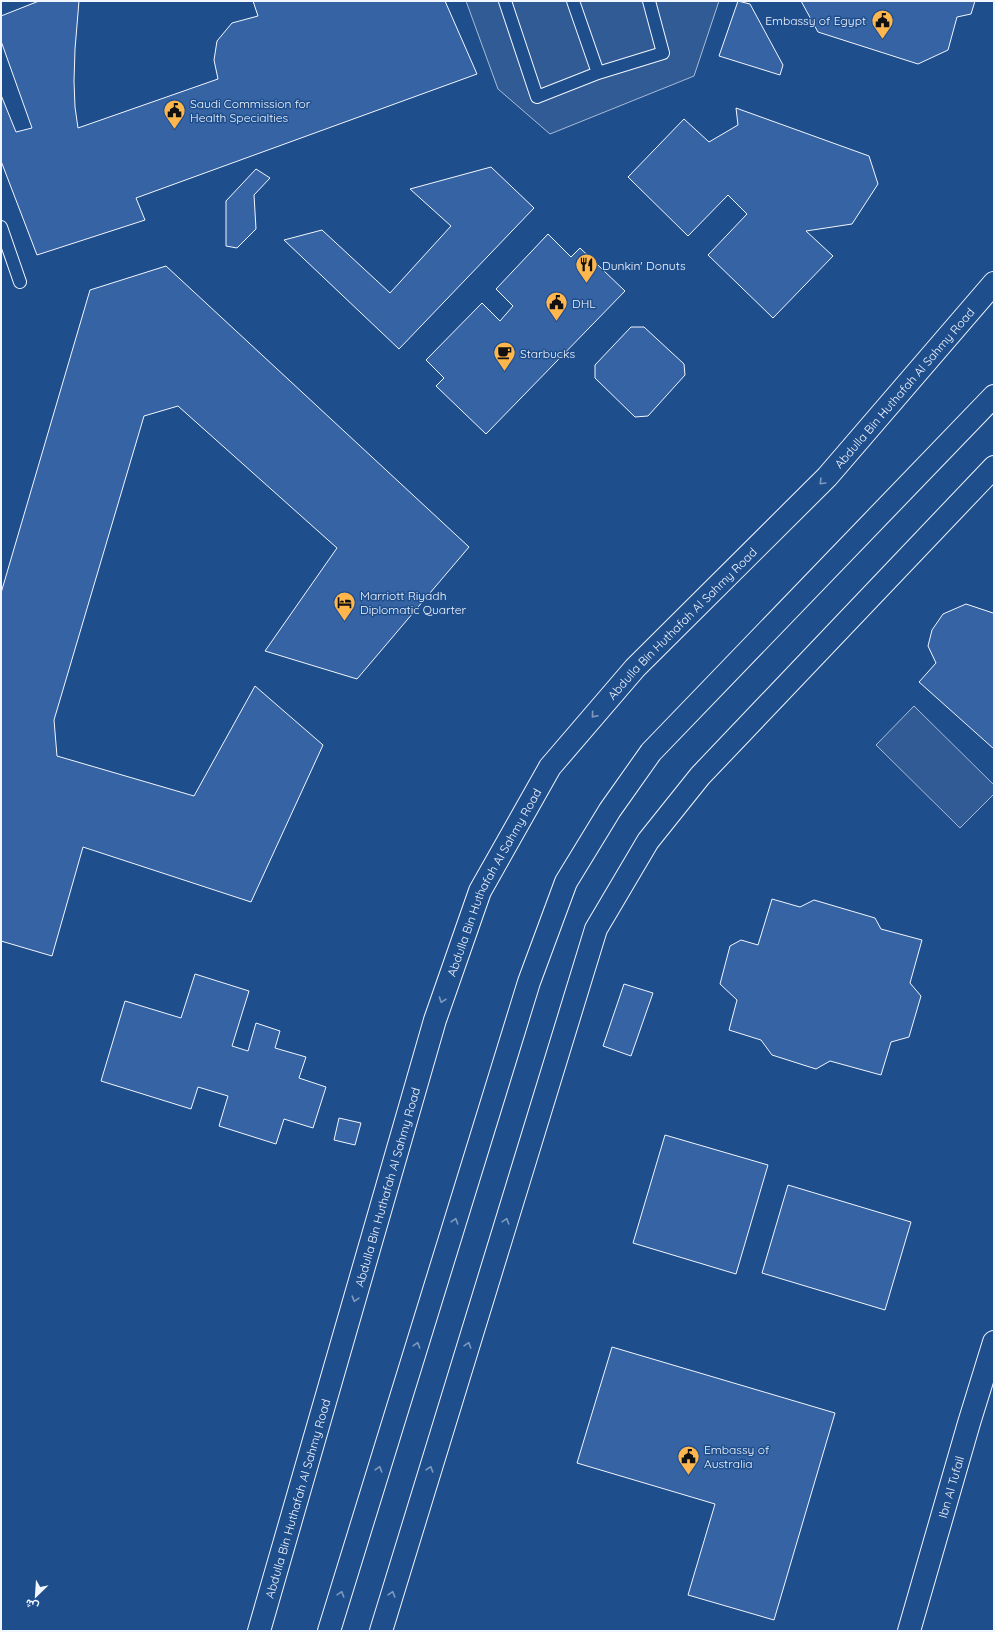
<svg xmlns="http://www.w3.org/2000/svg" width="995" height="1632" font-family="Quicksand,Vazirmatn,sans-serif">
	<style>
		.built { fill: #305b95; stroke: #a8bbd7 }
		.building { fill: #3563a3; stroke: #f2f6ff }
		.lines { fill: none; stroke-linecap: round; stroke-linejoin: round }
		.lane-casing { stroke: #f2f6ff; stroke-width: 14 }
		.street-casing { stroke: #f2f6ff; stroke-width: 24 }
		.secondary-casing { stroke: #f2f6ff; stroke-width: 24 }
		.lane { stroke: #1f4e8c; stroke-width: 12 }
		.street { stroke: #1f4e8c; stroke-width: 22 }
		.secondary { stroke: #1f4e8c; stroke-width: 22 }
		.oneway { stroke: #7e9ac0 }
		.labels { text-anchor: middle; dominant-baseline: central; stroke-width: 3; stroke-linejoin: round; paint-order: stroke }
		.poi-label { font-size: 12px; fill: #f2f6ff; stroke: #1f4e8c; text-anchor: start }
		.street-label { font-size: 12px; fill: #f2f6ff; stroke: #1f4e8c }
	</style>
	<rect width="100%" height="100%" fill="#1f4e8c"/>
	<!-- built -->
	<path class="built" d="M466 1H719L694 76 550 134 498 89Z
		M914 706 994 785V794L960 828 876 745Z"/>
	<!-- building -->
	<path class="building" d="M39 1H79L75 49 74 81 75 107 78 128 218 79 214 60 217 41 232 23 258 16 253 1H445L477 74 136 198 145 220 37 255 1 161V95L16 132 32 128 1 41V16Z
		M738 1 750 4 783 65 780 75 719 56Z
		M801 1H975L971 14 957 17 948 50 918 64 818 32Z
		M736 108 869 156 878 184 852 224 806 231 833 256 773 318 708 255 747 214 728 195 688 236 628 177 684 119 709 142 738 125Z
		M491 167 534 208 399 349 284 240 322 230 390 293 451 226 410 189Z
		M256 169 270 178 254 195 256 229 237 248 226 246V201Z
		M548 234 571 257 580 248 625 291 486 434 436 386 444 378 426 360 482 303 500 321 513 306 496 289Z
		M166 266 469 547 357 679 265 651 337 548 178 406 144 416 54 720 57 756 194 796 255 686 323 745 251 902 83 847 52 956 1 941V593L90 290Z
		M631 327H644L684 364 685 375 648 416 635 417 595 378V365Z
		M966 604 993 613 994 612V749L919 682 936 663 928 646 932 630 943 614Z
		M772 899 800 907 814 900 875 918 881 929 922 940 910 983 921 996 909 1037 891 1042 881 1075 830 1061 816 1069 772 1055 761 1040 729 1030 737 1000 720 984 730 946 741 940 758 945Z
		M195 974 249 991 232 1046 248 1051 256 1023 280 1031 275 1048 306 1057 299 1078 326 1087 313 1128 284 1119 276 1144 219 1126 228 1096 198 1087 191 1109 101 1081 125 1001 181 1018Z
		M624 984 653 993 631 1056 603 1046Z
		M339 1118 361 1123 355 1145 334 1140Z
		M665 1135 768 1165 736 1274 633 1243Z
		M788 1185 911 1222 885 1310 762 1273Z
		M612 1347 835 1413 774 1620 688 1595 715 1504 577 1463Z"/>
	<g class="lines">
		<defs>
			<path id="lane" d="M505 1 537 97 598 73 663 53 649 1
				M573 1 598 73
				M1 227 20 282"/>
			<g id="street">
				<path d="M381 1631 596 929 648 841 700 776 994 467"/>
				<path id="s1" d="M909 1631 969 1423 994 1342"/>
			</g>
			<g id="secondary">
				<path id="s2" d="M259 1631 435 1020 480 891 550 767 635 668 827 477 994 283"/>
				<path d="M329 1631 529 982 566 882 610 810 651 752 994 396"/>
			</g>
		</defs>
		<!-- lane casing -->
		<use href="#lane" class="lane-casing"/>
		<!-- street casing -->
		<use href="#street" class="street-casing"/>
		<!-- secondary casing -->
		<use href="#secondary" class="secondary-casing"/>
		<!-- lane -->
		<use href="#lane" class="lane"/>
		<!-- street -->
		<use href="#street" class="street"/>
		<!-- secondary -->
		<use href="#secondary" class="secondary"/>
	</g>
	<!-- one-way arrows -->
	<defs><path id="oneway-chevron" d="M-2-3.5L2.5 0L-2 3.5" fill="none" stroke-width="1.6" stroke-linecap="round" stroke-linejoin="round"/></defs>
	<g class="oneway">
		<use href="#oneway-chevron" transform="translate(822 482) rotate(135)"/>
		<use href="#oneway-chevron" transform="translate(594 715) rotate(131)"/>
		<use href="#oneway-chevron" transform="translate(442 1000) rotate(109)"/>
		<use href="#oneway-chevron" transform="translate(455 1221) rotate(-73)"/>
		<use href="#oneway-chevron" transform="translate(506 1221) rotate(-73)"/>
		<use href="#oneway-chevron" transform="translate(355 1299) rotate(106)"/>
		<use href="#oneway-chevron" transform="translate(417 1345) rotate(-73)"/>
		<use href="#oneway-chevron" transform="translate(468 1345) rotate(-73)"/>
		<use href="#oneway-chevron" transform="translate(379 1469) rotate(-73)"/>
		<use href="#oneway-chevron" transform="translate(430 1469) rotate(-73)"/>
		<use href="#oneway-chevron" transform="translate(341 1594) rotate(-73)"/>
		<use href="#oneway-chevron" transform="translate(392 1594) rotate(-73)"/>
	</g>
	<!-- icons -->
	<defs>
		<symbol id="civic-pin" viewBox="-11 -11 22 30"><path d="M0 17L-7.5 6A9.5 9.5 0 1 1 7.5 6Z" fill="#ffb74d" stroke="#1f4e8c"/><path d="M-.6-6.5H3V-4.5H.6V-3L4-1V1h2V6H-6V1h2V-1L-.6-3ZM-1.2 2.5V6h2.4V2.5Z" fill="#111"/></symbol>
		<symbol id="restaurant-pin" viewBox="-11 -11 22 30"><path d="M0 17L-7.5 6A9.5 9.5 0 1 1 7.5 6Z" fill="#ffb74d" stroke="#1f4e8c"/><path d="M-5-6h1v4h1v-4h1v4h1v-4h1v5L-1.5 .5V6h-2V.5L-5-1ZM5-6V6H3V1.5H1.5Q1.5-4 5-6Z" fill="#111"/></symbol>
		<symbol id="cafe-pin" viewBox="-11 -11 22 30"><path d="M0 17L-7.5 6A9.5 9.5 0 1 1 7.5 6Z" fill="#ffb74d" stroke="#1f4e8c"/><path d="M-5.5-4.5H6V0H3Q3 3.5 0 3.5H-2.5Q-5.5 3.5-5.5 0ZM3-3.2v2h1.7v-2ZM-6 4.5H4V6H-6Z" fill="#111"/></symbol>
		<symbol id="hotel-pin" viewBox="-11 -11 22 30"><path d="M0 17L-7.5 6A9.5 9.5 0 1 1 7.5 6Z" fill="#ffb74d" stroke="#1f4e8c"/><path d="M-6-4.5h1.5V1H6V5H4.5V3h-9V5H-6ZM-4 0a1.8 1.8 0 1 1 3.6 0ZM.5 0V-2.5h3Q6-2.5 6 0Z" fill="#111"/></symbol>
	</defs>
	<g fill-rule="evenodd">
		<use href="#civic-pin" x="870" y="8" width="25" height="34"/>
		<use href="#civic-pin" x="162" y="98" width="25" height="34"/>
		<use href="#restaurant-pin" x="574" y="252" width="25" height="34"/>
		<use href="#civic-pin" x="544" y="290" width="25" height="34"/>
		<use href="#cafe-pin" x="492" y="340" width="25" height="34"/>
		<use href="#hotel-pin" x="332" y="590" width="25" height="34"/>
		<use href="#civic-pin" x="676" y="1444" width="25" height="34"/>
	</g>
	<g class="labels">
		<!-- poi labels -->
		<g class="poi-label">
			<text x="866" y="20" text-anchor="end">Embassy of Egypt</text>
			<text x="190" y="103">Saudi Commission for<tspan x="190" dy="14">Health Specialties</tspan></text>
			<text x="602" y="265">Dunkin' Donuts</text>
			<text x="572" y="303">DHL</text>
			<text x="520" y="353">Starbucks</text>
			<text x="360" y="595">Marriott Riyadh<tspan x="360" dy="14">Diplomatic Quarter</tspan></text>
			<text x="704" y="1449">Embassy of<tspan x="704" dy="14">Australia</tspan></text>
		</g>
		<!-- street labels -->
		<g class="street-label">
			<text stroke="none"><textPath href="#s2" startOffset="1434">Abdulla Bin Huthafah Al Sahmy Road</textPath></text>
			<text stroke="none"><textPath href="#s2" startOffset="1110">Abdulla Bin Huthafah Al Sahmy Road</textPath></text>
			<text stroke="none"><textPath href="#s2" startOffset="786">Abdulla Bin Huthafah Al Sahmy Road</textPath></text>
			<text stroke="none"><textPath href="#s2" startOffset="462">Abdulla Bin Huthafah Al Sahmy Road</textPath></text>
			<text stroke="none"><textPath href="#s1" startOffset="150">Ibn Al Tufail</textPath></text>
			<text stroke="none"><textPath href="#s2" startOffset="138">Abdulla Bin Huthafah Al Sahmy Road</textPath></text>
		</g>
	</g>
	<!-- border -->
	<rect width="995" height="1632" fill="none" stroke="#f2f6ff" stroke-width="4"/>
	<!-- north arrow -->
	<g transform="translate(36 1596) rotate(205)" stroke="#1f4e8c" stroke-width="3" paint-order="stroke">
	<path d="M0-3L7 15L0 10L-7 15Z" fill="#f2f6ff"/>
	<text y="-6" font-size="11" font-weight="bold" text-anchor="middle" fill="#f2f6ff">ش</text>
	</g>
</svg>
